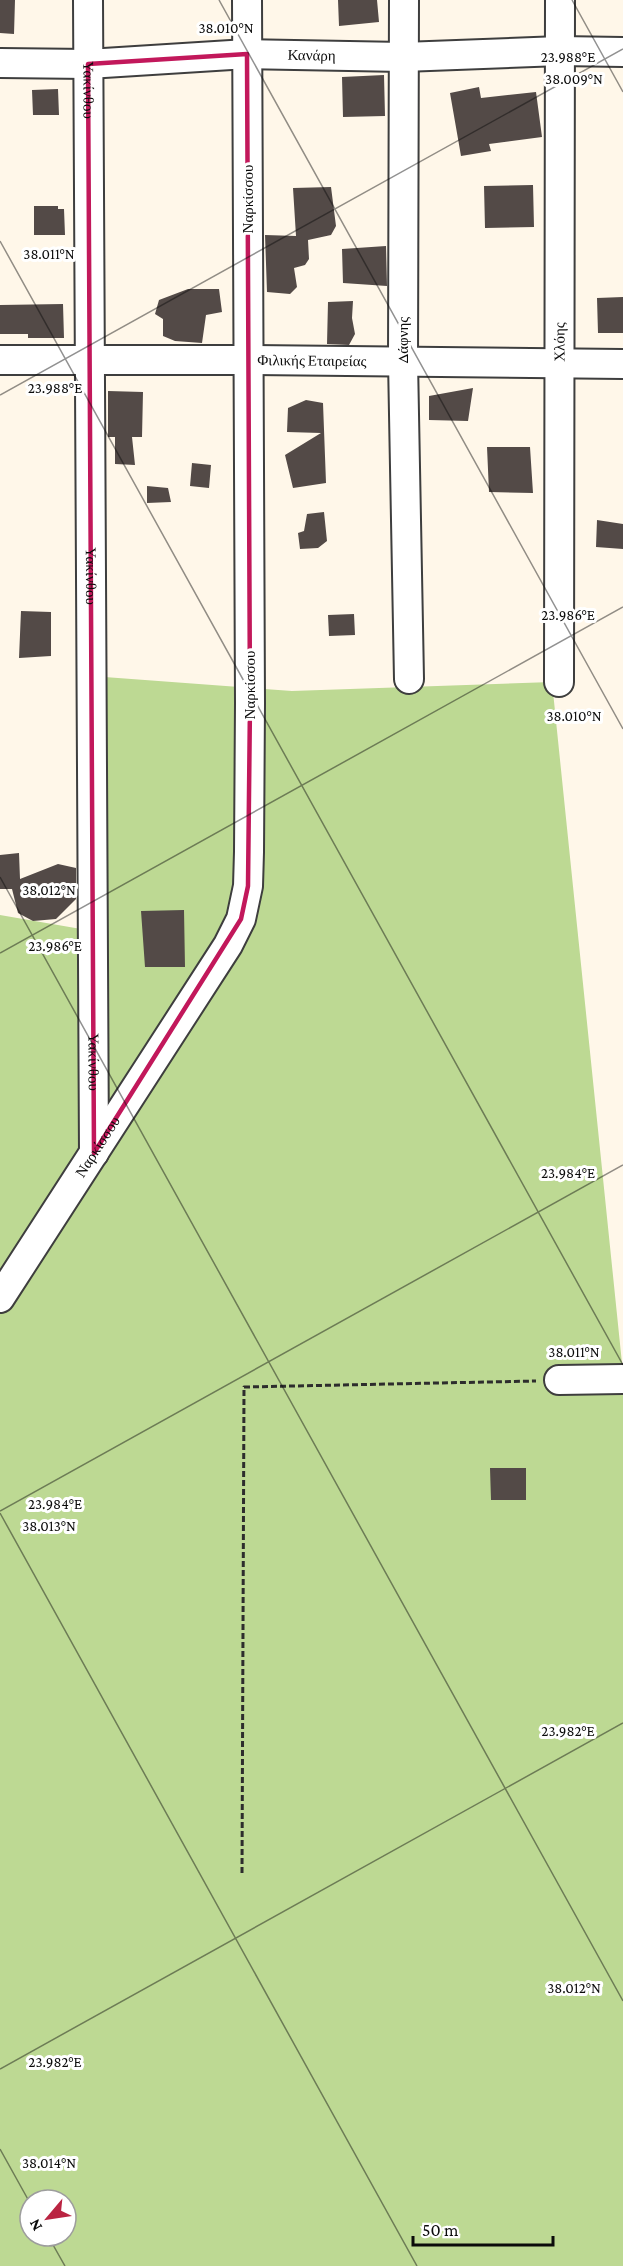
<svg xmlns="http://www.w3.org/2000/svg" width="623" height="2266" font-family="'Crimson Pro',serif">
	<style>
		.forest { fill: #bdd993; fill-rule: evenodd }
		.building { fill: #534a47 }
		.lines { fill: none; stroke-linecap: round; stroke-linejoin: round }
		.minor-casing { stroke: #3e3e3e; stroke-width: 32 }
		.path { stroke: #2d2d2d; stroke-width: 3; stroke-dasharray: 6 3; stroke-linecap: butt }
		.minor { stroke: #fff; stroke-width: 28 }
		.marked { fill: none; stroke: #c2185b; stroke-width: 4.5; stroke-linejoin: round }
		.ticks { fill: none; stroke: #0b0b0b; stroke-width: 1.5; stroke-opacity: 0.45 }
		.labels { text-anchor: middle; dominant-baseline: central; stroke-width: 6; stroke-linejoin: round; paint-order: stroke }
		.street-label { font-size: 15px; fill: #0b0b0b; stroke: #fff }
		.ticks-label { font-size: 15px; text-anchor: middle; fill: #0b0b0b; stroke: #fff; stroke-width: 6; stroke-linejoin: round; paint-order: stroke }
	</style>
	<rect width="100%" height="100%" fill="#fff7e9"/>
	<!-- forest -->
	<path class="forest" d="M91 676 292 691 552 682 623 1373V2266H0V915L81 929ZM30 2200H66V2236H30Z"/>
	<!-- building -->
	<path class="building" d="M0 0H15L14 34 0 33Z
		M338 0H377L379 22 339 26Z
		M384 75 385 116 343 117 342 77Z
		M479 87 481 98 536 92 542 137 489 144 491 151 461 156 450 93Z
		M58 89 59 115H33L32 90Z
		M533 185 534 227 485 228 484 186Z
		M331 187 336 226 331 235 308 240 309 259 305 265 294 268 297 287 290 294 267 292 265 235 296 236 293 188Z
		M34 206H58V209H64L65 235H34Z
		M386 246 387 286 343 283 342 249Z
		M188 289H219L222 312 206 315 202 343 175 341 163 336V319L155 314 159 300Z
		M623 297V333H598L597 298Z
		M353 301 352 318 355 334 349 345 327 344 328 302Z
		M63 304 64 338H28V334H0V305Z
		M473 388 468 421 429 420V396Z
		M108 391 143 392 142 437H132L135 465 115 464V437H108Z
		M306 400 323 403 326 483 293 488 285 455 321 433 287 432 288 408Z
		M487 447H530L533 493 489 492Z
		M192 463 211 465 209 488 190 486Z
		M147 486 168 488 171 502 147 503Z
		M324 512 327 541 318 548 300 549 298 533 304 531 307 514Z
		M597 520 623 524V549L596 547Z
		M21 611 51 612V656L19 658Z
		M354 614 355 635 329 636 328 615Z
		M19 853 20 879 58 864 76 868V899L56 919 33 921 18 913 12 889H0V855Z
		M184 910 185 967H145L141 911Z
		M490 1468H526V1500H491Z"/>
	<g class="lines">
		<defs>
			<g id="minor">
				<path id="s1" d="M88 0 94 1153"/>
				<path d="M404 0 403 361 409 679"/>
				<path id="s2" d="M0 63 88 64 247 54 403 57 560 51 623 52"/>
				<path id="s3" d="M0 360H248L623 364"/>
				<path id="s4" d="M559 682 560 0"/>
				<path id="s5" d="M0 1298 228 945 241 919 248 886 249 852 250 703 247 0"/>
				<path d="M559 1380 623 1379"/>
			</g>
		</defs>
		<!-- minor casing -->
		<use href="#minor" class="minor-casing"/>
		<!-- path -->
		<path class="path" d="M242 1873 244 1387 536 1381"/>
		<!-- minor -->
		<use href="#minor" class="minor"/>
	</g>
	<!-- marked area -->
	<path class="marked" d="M247 54 250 703 248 886 241 919 94 1153 88 64Z"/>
	<!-- ticks -->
	<path class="ticks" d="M219 0 623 729M572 0 623 92M0 241 623 1365M0 395 623 49M0 877 623 2001M0 953 623 607M0 1511 623 1165M0 1513 417 2266M0 2069 623 1723M0 2149 30 2203M48 2236 65 2266"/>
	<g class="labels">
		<!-- street labels -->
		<g class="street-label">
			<text stroke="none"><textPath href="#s2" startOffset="312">Κανάρη</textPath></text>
			<text stroke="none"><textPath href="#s1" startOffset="90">Υακίνθου</textPath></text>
			<text transform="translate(248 199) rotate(-90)">Ναρκίσσου</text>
			<text transform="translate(403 340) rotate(-90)">Δάφνης</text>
			<text stroke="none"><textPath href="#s4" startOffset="340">Χλόης</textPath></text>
			<text stroke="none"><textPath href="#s3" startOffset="312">Φιλικής Εταιρείας</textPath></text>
			<text stroke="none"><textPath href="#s1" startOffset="576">Υακίνθου</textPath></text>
			<text transform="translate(250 685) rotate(-90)">Ναρκίσσου</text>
			<text stroke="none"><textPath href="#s1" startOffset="1062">Υακίνθου</textPath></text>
			<text stroke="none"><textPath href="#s5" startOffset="180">Ναρκίσσου</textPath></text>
		</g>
	</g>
	<g class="ticks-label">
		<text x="226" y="33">38.010°N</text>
		<text x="568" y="62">23.988°E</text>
		<text x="574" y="84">38.009°N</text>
		<text x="49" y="259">38.011°N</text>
		<text x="55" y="393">23.988°E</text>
		<text x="568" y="620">23.986°E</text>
		<text x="574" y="721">38.010°N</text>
		<text x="49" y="895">38.012°N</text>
		<text x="55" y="951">23.986°E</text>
		<text x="568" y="1178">23.984°E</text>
		<text x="574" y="1357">38.011°N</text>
		<text x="55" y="1509">23.984°E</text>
		<text x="49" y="1531">38.013°N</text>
		<text x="568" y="1736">23.982°E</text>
		<text x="574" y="1993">38.012°N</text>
		<text x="55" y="2067">23.982°E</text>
		<text x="49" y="2168">38.014°N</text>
	</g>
	<!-- north arrow -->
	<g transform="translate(48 2218) rotate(241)"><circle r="28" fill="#ffffff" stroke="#9d9d9d" stroke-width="1.5"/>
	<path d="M0-4.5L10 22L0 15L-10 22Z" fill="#ba2442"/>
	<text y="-9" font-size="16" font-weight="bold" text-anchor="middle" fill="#0b0b0b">N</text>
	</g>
	<!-- scale -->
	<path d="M413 2236v9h140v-9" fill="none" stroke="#0b0b0b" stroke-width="3"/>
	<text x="422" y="2236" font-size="18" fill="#0b0b0b" stroke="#ffffff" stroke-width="4.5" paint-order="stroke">50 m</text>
</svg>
